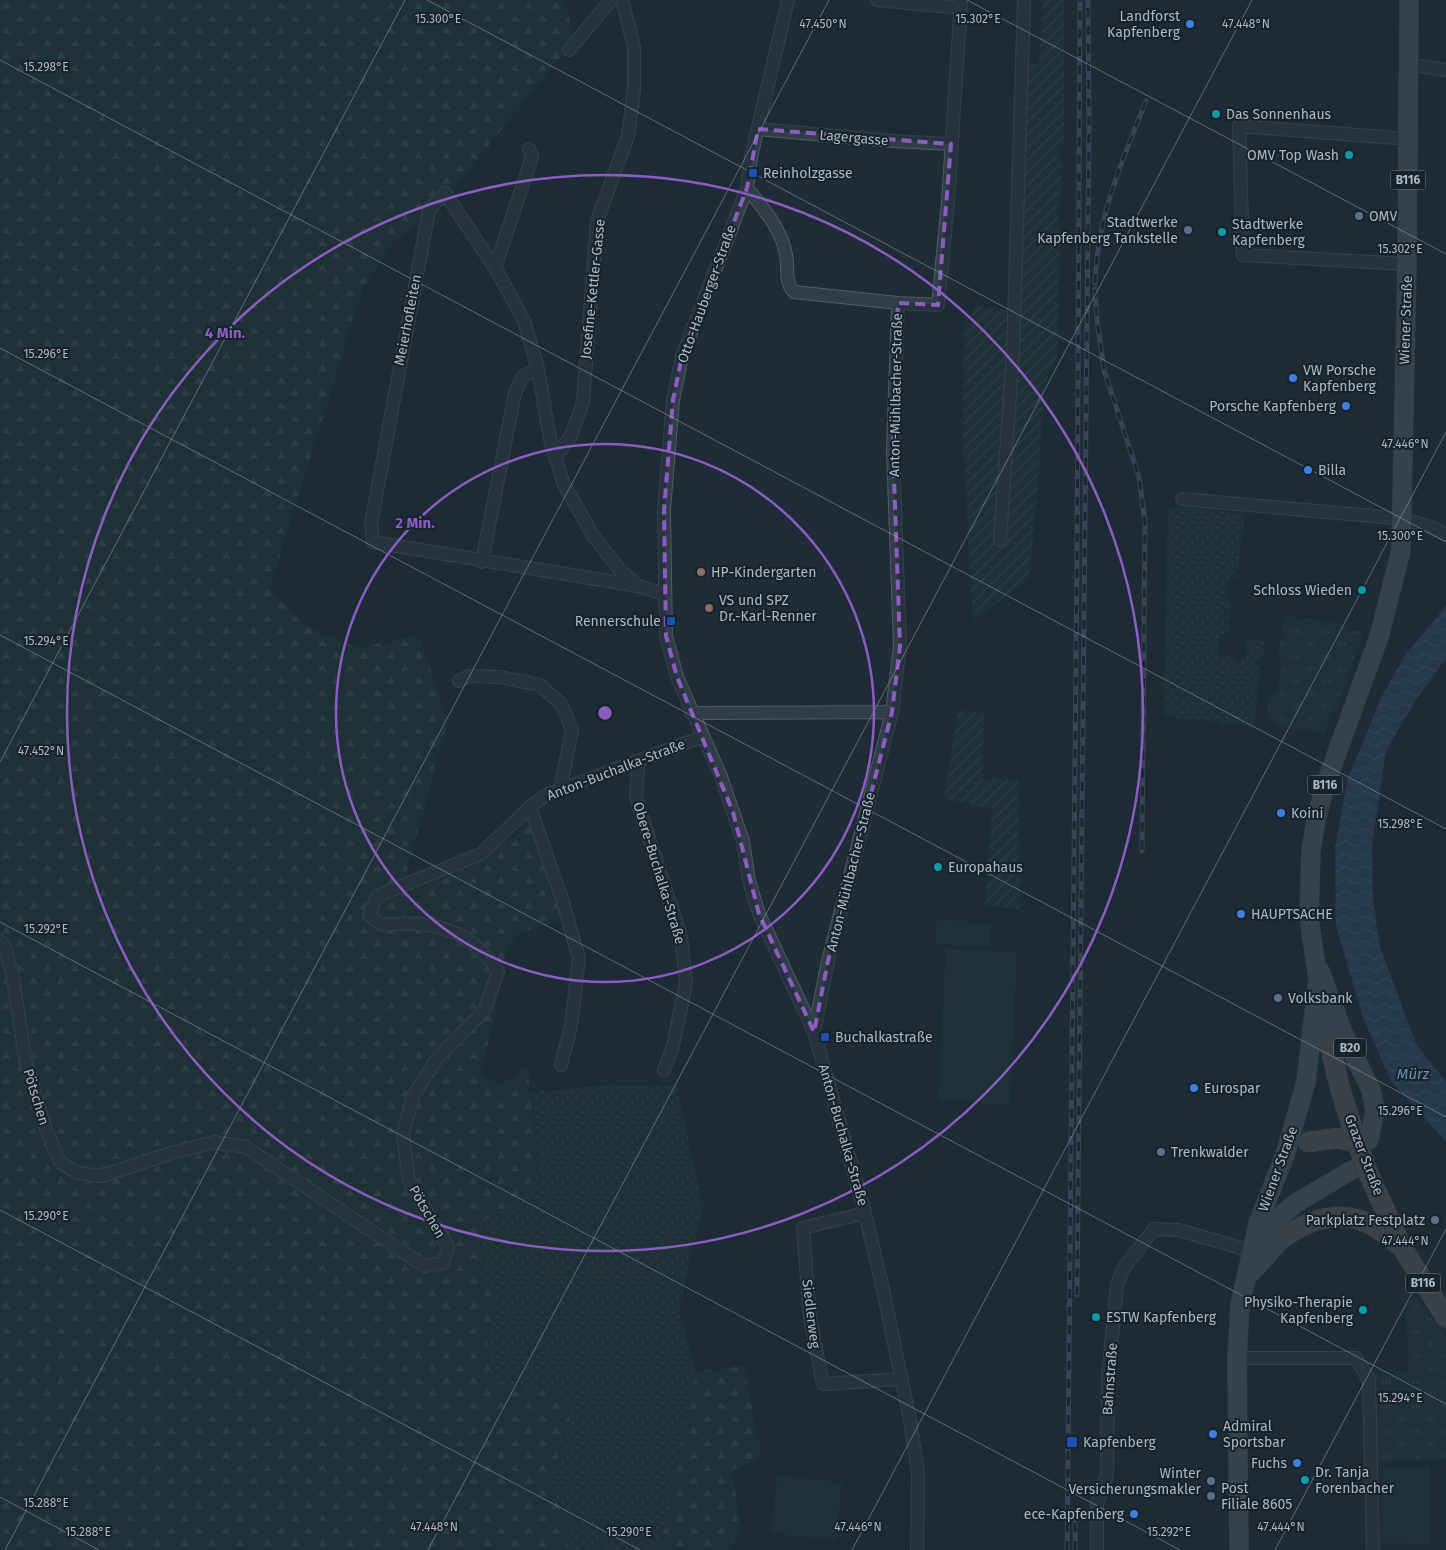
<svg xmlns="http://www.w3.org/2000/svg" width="1446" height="1550" font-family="'Fira Sans',sans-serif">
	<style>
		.grass { fill: url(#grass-dots) }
		.forest { fill: url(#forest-firs) }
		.park { fill: url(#park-tufts) }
		.garden { fill: url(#garden-furrows) }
		.pitch { fill: #203838 }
		.water { fill: url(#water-waves) }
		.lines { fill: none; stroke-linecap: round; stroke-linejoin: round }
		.minor-casing { stroke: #4f5b66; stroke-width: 14 }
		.primary-casing { stroke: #3e4954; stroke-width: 20 }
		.trunk-casing { stroke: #3c4852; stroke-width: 21 }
		.minor { stroke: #313d47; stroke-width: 12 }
		.primary { stroke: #4f5d68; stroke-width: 19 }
		.trunk { stroke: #5e5d5b; stroke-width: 20 }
		.rail-casing { stroke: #53626f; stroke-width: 5 }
		.rail { stroke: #17222b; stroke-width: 3; stroke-dasharray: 9; stroke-linecap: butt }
		.trunk-bridge-casing { stroke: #3c4852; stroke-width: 21; stroke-linecap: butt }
		.trunk-bridge { stroke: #5e5d5b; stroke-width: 20 }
		.marked { fill: none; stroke: #8c5dc1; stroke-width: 4; stroke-dasharray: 10 6; stroke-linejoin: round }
		.ticks { fill: none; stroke: #abb8c5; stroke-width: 1; stroke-opacity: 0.45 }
		.ring { fill: none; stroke: #8c5dc1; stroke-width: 2.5 }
		.shop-dot { fill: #3f7fe0; stroke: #17222b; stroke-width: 2 }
		.culture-dot { fill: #0f9aa8; stroke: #17222b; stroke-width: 2 }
		.transit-dot { fill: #1a4fb4; stroke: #17222b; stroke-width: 2 }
		.service-dot { fill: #5c6f8a; stroke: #17222b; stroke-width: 2 }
		.education-dot { fill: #8d6e63; stroke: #17222b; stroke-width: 2 }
		.labels { text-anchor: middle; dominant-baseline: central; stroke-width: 4; stroke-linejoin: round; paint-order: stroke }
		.shield { fill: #17222b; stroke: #7f8b97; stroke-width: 1 }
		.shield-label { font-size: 12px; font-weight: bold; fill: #abb8c5 }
		.poi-label { font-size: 14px; fill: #abb8c5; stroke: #17222b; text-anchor: start }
		.street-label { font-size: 14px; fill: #abb8c5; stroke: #17222b }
		.water-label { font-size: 15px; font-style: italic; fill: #698eab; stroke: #17222b }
		.ticks-label { font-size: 12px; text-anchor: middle; fill: #abb8c5; stroke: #17222b; stroke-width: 4; stroke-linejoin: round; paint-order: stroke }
		.centre { fill: #8c5dc1; stroke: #17222b; stroke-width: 2.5 }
		.ring-label { font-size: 15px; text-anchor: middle; font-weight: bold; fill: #8c5dc1; stroke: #17222b; stroke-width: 4; stroke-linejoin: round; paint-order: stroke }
	</style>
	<defs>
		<pattern id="grass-dots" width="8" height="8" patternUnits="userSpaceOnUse" patternTransform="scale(1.25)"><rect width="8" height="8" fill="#203838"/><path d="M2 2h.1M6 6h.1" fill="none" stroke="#3e5353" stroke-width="1.8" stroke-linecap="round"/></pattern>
		<pattern id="forest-firs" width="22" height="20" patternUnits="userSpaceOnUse" patternTransform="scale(1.25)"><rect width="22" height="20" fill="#203838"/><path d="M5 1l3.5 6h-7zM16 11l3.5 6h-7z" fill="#3e5353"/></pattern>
		<pattern id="park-tufts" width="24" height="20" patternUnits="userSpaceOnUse" patternTransform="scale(1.25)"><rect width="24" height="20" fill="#203838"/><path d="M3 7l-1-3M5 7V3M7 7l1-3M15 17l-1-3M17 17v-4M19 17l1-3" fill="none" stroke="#3e5353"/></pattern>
		<pattern id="garden-furrows" width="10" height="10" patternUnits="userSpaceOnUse" patternTransform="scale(1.25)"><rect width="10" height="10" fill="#203838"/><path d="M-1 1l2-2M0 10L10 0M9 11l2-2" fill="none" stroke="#3e5353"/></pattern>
		<pattern id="water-waves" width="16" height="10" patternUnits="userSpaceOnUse" patternTransform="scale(1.25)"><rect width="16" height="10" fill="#2f4a60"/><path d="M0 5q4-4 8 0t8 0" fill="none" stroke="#4a6275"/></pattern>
	</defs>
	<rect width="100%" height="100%" fill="#1e2c37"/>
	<!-- grass -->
	<path class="grass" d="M1168 507 1193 508 1245 515 1237 578 1228 581 1226 596 1232 605 1228 634 1220 635 1218 655 1245 660 1246 639 1264 640 1254 727 1165 716 1163 713Z
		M609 1085 677 1086 703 1207 679 1309 696 1372 658 1550H569L563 1513 549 1476 570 1422 543 1387 513 1392 491 1377 487 1344 493 1312 482 1273 487 1250 484 1221 517 1200 541 1169 532 1092Z"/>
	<!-- forest -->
	<path class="forest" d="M0 0H564L575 39 439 207 393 242 364 285 270 588 304 625 358 648 414 636 421 640 448 722 407 871 416 891 483 860 535 819 562 921 516 934 504 959 495 1017 480 1072 500 1086 527 1066 541 1169 517 1200 484 1221 487 1250 482 1273 492 1285 493 1312 487 1344 491 1377 513 1392 543 1387 566 1397 570 1422 549 1476 563 1513 569 1550H0Z
		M744 1366 762 1459 732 1470 741 1529 729 1550H658L696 1372Z"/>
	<!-- park -->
	<path class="park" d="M1285 616 1348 625V630L1359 631 1363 635 1335 712H1332L1325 732 1279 727 1266 718 1270 692 1277 693 1282 659 1277 658Z
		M1416 1297 1446 1337V1459L1377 1462 1374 1375 1408 1370 1406 1302Z"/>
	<!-- garden -->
	<path class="garden" d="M1043 0H1064V146L1060 151 1062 168 1058 223 1061 230 1057 357 1044 385 1038 486 1029 578 973 622 963 443 964 322H970L974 306 1014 311 1021 62 1039 64Z
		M958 711 984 712 982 779H1019L1020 909 985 906 992 809 944 799Z"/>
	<!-- pitch -->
	<path class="pitch" d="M937 919 991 923 989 947 935 944Z
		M946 948 1017 952 1010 1105 938 1101Z
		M1383 1466H1430V1544L1382 1543Z
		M778 1475 842 1482 836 1540 770 1533Z"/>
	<!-- water -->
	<path class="water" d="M1446 606V658L1416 700 1386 751 1372 846 1373 900 1380 947 1416 1044 1446 1082V1142L1391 1081 1364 1020 1336 926 1335 847 1348 778 1382 696 1406 654Z"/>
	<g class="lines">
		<defs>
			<path id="minor" d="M788 0 751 157 747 188 682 356 673 400 664 510 666 636 677 677 720 774 743 841 749 881 759 914 814 1032 865 1213 882 1285 910 1420 918 1473 917 1550
				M877 0 961 8
				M569 50 611 0
				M1408 64 1446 70
				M758 129 893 141 951 144
				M747 188C762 207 782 229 786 255 789 268 784 282 794 292L898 303
				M1407 264 1243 255 1239 126 1409 139
				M495 268 532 157 529 149
				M555 457 571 436 583 402 597 221 628 136 634 89V47L622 0
				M1182 499 1383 517C1403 520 1429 523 1446 535
				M1000 540 1013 351 1024 0
				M482 562 515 393 523 376 538 369
				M638 586 373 542 371 524 429 210 445 193 497 271 524 321 538 369 550 439 563 482 592 534 619 569 638 586 665 594
				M459 681 469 676 500 677 540 685 562 705 572 730 560 790
				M691 713 892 712
				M638 762 636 798 681 937 686 983 673 1046 664 1070
				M530 807 563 902 579 959 571 1026 561 1065
				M0 941 4 945 12 972 25 1058 46 1130 60 1162 77 1173 102 1176 171 1153 214 1142 246 1147 424 1266 443 1263 448 1247 409 1181 403 1134 413 1096 436 1060 485 1009 498 972C472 929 430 919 382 925L369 915 377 896 481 854 530 807 546 795 702 737
				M814 1032 828 961 892 712 900 646 893 451 898 303 938 305 948 202 961 0
				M865 1213 803 1228 810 1318 823 1384 902 1379
				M1237 1358H1356L1369 1380 1373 1550
				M1097 1550V1504L1107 1475 1108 1377 1117 1285 1123 1269 1154 1229 1179 1230 1251 1251"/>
			<path id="primary" d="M1320 971 1342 1030 1371 1090 1375 1110 1369 1140
				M1321 1000 1330 1045
				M1254 1248 1283 1214 1296 1203 1352 1170
				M1246 1278 1283 1238
				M1239 1550 1237 1358 1240 1306 1258 1223 1285 1155 1306 1082 1318 979 1309 918 1311 852 1316 820 1326 783 1379 637 1401 550 1407 264 1409 0"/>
			<path id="trunk" d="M1330 1045 1340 1088 1357 1143
				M1308 1142 1338 1138 1357 1143
				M1369 1175 1402 1247 1446 1318
				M1283 1238C1311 1218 1344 1208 1375 1227 1384 1232 1392 1240 1400 1246"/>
		</defs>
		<!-- minor casing -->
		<use href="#minor" class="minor-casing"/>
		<!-- primary casing -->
		<use href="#primary" class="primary-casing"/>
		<!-- trunk casing -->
		<use href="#trunk" class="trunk-casing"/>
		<!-- minor -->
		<use href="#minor" class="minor"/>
		<!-- primary -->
		<use href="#primary" class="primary"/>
		<!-- trunk -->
		<use href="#trunk" class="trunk"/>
		<defs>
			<path id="rail" d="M1095 283C1098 214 1121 164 1146 101
				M1095 289 1097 320 1104 370 1139 477 1145 523 1142 851
				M1077 1295 1089 129 1088 0
				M1067 1550 1077 560 1080 0
				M1075 1550V1517"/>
		</defs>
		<!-- rail casing -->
		<use href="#rail" class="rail-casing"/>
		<!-- rail -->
		<use href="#rail" class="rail"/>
		<defs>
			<path id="trunk-bridge" d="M1357 1143 1369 1175"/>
		</defs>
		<!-- trunk-bridge casing -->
		<use href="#trunk-bridge" class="trunk-bridge-casing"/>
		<!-- trunk-bridge -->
		<use href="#trunk-bridge" class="trunk-bridge"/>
	</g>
	<!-- marked area -->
	<path d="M0 0H1446V1550H0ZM758 129 951 144 938 305 898 303 893 451 900 646 892 712 828 961 814 1032 759 914 733 812 677 677 666 636 664 510 673 400 682 356 747 188Z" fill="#1e2c37" fill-opacity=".55" fill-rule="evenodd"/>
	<path class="marked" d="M758 129 951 144 938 305 898 303 893 451 900 646 892 712 828 961 814 1032 759 914 733 812 677 677 666 636 664 510 673 400 682 356 747 188Z"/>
	<!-- ticks -->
	<path class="ticks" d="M427 0 1446 542M967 0 1446 254M0 60 1446 829M0 348 1446 1117M0 635 1446 1404M0 762 405 0M0 922 1180 1550M0 1210 640 1550M0 1497 99 1550M5 1550 829 0M428 1550 1252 0M852 1550 1446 432M1275 1550 1446 1229"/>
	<!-- distance rings -->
	<g class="ring">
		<circle cx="605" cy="713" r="269"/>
		<circle cx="605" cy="713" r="538"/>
	</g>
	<!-- markers -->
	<g class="shop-dot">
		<circle cx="1190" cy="24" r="5"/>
		<circle cx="1293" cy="378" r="5"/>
		<circle cx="1346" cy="406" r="5"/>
		<circle cx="1308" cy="470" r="5"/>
		<circle cx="1281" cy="813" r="5"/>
		<circle cx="1241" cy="914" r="5"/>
		<circle cx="1194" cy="1088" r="5"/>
		<circle cx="1213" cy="1434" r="5"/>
		<circle cx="1297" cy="1463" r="5"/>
		<circle cx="1134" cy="1514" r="5"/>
	</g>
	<g class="culture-dot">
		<circle cx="1216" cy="114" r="5"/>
		<circle cx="1349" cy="155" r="5"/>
		<circle cx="1222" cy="232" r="5"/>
		<circle cx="1362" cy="590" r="5"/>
		<circle cx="938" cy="867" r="5"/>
		<circle cx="1363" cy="1310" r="5"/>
		<circle cx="1096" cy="1317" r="5"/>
		<circle cx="1305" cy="1480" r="5"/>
	</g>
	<g class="transit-dot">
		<rect x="748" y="168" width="10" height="10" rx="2.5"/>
		<rect x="666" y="616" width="10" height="10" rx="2.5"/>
		<rect x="820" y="1032" width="10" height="10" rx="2.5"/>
		<rect x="1066" y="1436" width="12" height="12" rx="2.5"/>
	</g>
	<g class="service-dot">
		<circle cx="1359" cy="216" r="5"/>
		<circle cx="1188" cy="230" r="5"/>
		<circle cx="1278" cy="998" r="5"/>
		<circle cx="1161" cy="1152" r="5"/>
		<circle cx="1435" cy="1220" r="5"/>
		<circle cx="1211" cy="1481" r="5"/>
		<circle cx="1211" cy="1496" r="5"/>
	</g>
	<g class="education-dot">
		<circle cx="701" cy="572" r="5"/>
		<circle cx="709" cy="608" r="5"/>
	</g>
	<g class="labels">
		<!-- shield labels -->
		<g class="shield">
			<rect x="1390.5" y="170.5" width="35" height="19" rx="4"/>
			<rect x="1307.5" y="775.5" width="35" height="19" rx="4"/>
			<rect x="1334" y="1038.5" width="32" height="19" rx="4"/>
			<rect x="1405.5" y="1273.5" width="35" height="19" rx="4"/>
		</g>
		<g class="shield-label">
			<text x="1408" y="180">B116</text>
			<text x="1325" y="785">B116</text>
			<text x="1350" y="1048">B20</text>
			<text x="1423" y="1283">B116</text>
		</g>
		<!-- poi labels -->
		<g class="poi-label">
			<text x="1180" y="16" text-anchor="end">Landforst<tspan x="1180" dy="16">Kapfenberg</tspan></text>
			<text x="1226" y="114">Das Sonnenhaus</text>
			<text x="1339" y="155" text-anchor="end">OMV Top Wash</text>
			<text x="763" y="173">Reinholzgasse</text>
			<text x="1369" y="216">OMV</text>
			<text x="1178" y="222" text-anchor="end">Stadtwerke<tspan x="1178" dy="16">Kapfenberg Tankstelle</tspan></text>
			<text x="1232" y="224">Stadtwerke<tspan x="1232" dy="16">Kapfenberg</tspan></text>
			<text x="1303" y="370">VW Porsche<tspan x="1303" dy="16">Kapfenberg</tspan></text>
			<text x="1336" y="406" text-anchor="end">Porsche Kapfenberg</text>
			<text x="1318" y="470">Billa</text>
			<text x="711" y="572">HP-Kindergarten</text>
			<text x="1352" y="590" text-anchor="end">Schloss Wieden</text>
			<text x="719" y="600">VS und SPZ<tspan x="719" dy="16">Dr.-Karl-Renner</tspan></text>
			<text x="661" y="621" text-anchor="end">Rennerschule</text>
			<text x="1291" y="813">Koini</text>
			<text x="948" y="867">Europahaus</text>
			<text x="1251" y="914">HAUPTSACHE</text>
			<text x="1288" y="998">Volksbank</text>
			<text x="835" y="1037">Buchalkastraße</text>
			<text x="1204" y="1088">Eurospar</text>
			<text x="1171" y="1152">Trenkwalder</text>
			<text x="1425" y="1220" text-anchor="end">Parkplatz Festplatz</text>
			<text x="1353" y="1302" text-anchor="end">Physiko-Therapie<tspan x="1353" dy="16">Kapfenberg</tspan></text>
			<text x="1106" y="1317">ESTW Kapfenberg</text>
			<text x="1223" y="1426">Admiral<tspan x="1223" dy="16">Sportsbar</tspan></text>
			<text x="1083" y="1442">Kapfenberg</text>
			<text x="1287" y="1463" text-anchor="end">Fuchs</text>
			<text x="1315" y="1472">Dr. Tanja<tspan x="1315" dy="16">Forenbacher</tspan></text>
			<text x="1201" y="1473" text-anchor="end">Winter<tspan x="1201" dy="16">Versicherungsmakler</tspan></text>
			<text x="1221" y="1488">Post<tspan x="1221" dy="16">Filiale 8605</tspan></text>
			<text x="1124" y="1514" text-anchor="end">ece-Kapfenberg</text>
		</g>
		<!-- street labels -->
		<g class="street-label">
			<text transform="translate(854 138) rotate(5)">Lagergasse</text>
			<text transform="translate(593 289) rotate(-84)">Josefine-Kettler-Gasse</text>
			<text transform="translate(707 294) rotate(-70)">Otto-Hauberger-Straße</text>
			<text transform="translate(408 320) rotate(-79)">Meierhofleiten</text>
			<text transform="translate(1406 320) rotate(-88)">Wiener Straße</text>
			<text transform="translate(896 395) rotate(-89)">Anton-Mühlbacher-Straße</text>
			<text transform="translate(616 770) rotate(-21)">Anton-Buchalka-Straße</text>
			<text transform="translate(851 872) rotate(-76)">Anton-Mühlbacher-Straße</text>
			<text transform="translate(659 873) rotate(73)">Obere-Buchalka-Straße</text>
			<text transform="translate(36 1097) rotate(73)">Pötschen</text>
			<text transform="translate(843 1135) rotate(74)">Anton-Buchalka-Straße</text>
			<text transform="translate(1364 1155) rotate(69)">Grazer Straße</text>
			<text transform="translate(1278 1169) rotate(-70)">Wiener Straße</text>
			<text transform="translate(427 1212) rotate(60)">Pötschen</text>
			<text transform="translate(811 1314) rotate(83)">Siedlerweg</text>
			<text transform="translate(1110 1379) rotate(-86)">Bahnstraße</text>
		</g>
		<!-- water labels -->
		<g class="water-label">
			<text x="1413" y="1074">Mürz</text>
		</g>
	</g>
	<g class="ticks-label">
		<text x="438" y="23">15.300°E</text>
		<text x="978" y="23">15.302°E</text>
		<text x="823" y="28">47.450°N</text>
		<text x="1246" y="28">47.448°N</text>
		<text x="46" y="71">15.298°E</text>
		<text x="1400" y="253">15.302°E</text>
		<text x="46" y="358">15.296°E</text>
		<text x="1405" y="448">47.446°N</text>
		<text x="1400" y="540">15.300°E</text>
		<text x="46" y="645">15.294°E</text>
		<text x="41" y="755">47.452°N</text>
		<text x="1400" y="828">15.298°E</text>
		<text x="46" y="933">15.292°E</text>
		<text x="1400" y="1115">15.296°E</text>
		<text x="46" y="1220">15.290°E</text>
		<text x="1405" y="1245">47.444°N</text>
		<text x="1400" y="1402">15.294°E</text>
		<text x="46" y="1507">15.288°E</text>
		<text x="434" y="1531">47.448°N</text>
		<text x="858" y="1531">47.446°N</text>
		<text x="1281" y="1531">47.444°N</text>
		<text x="88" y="1536">15.288°E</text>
		<text x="629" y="1536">15.290°E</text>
		<text x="1169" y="1536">15.292°E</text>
	</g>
	<circle cx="605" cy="713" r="8" class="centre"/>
	<g class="ring-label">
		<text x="225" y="338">4 Min.</text>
		<text x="415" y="528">2 Min.</text>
	</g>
</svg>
